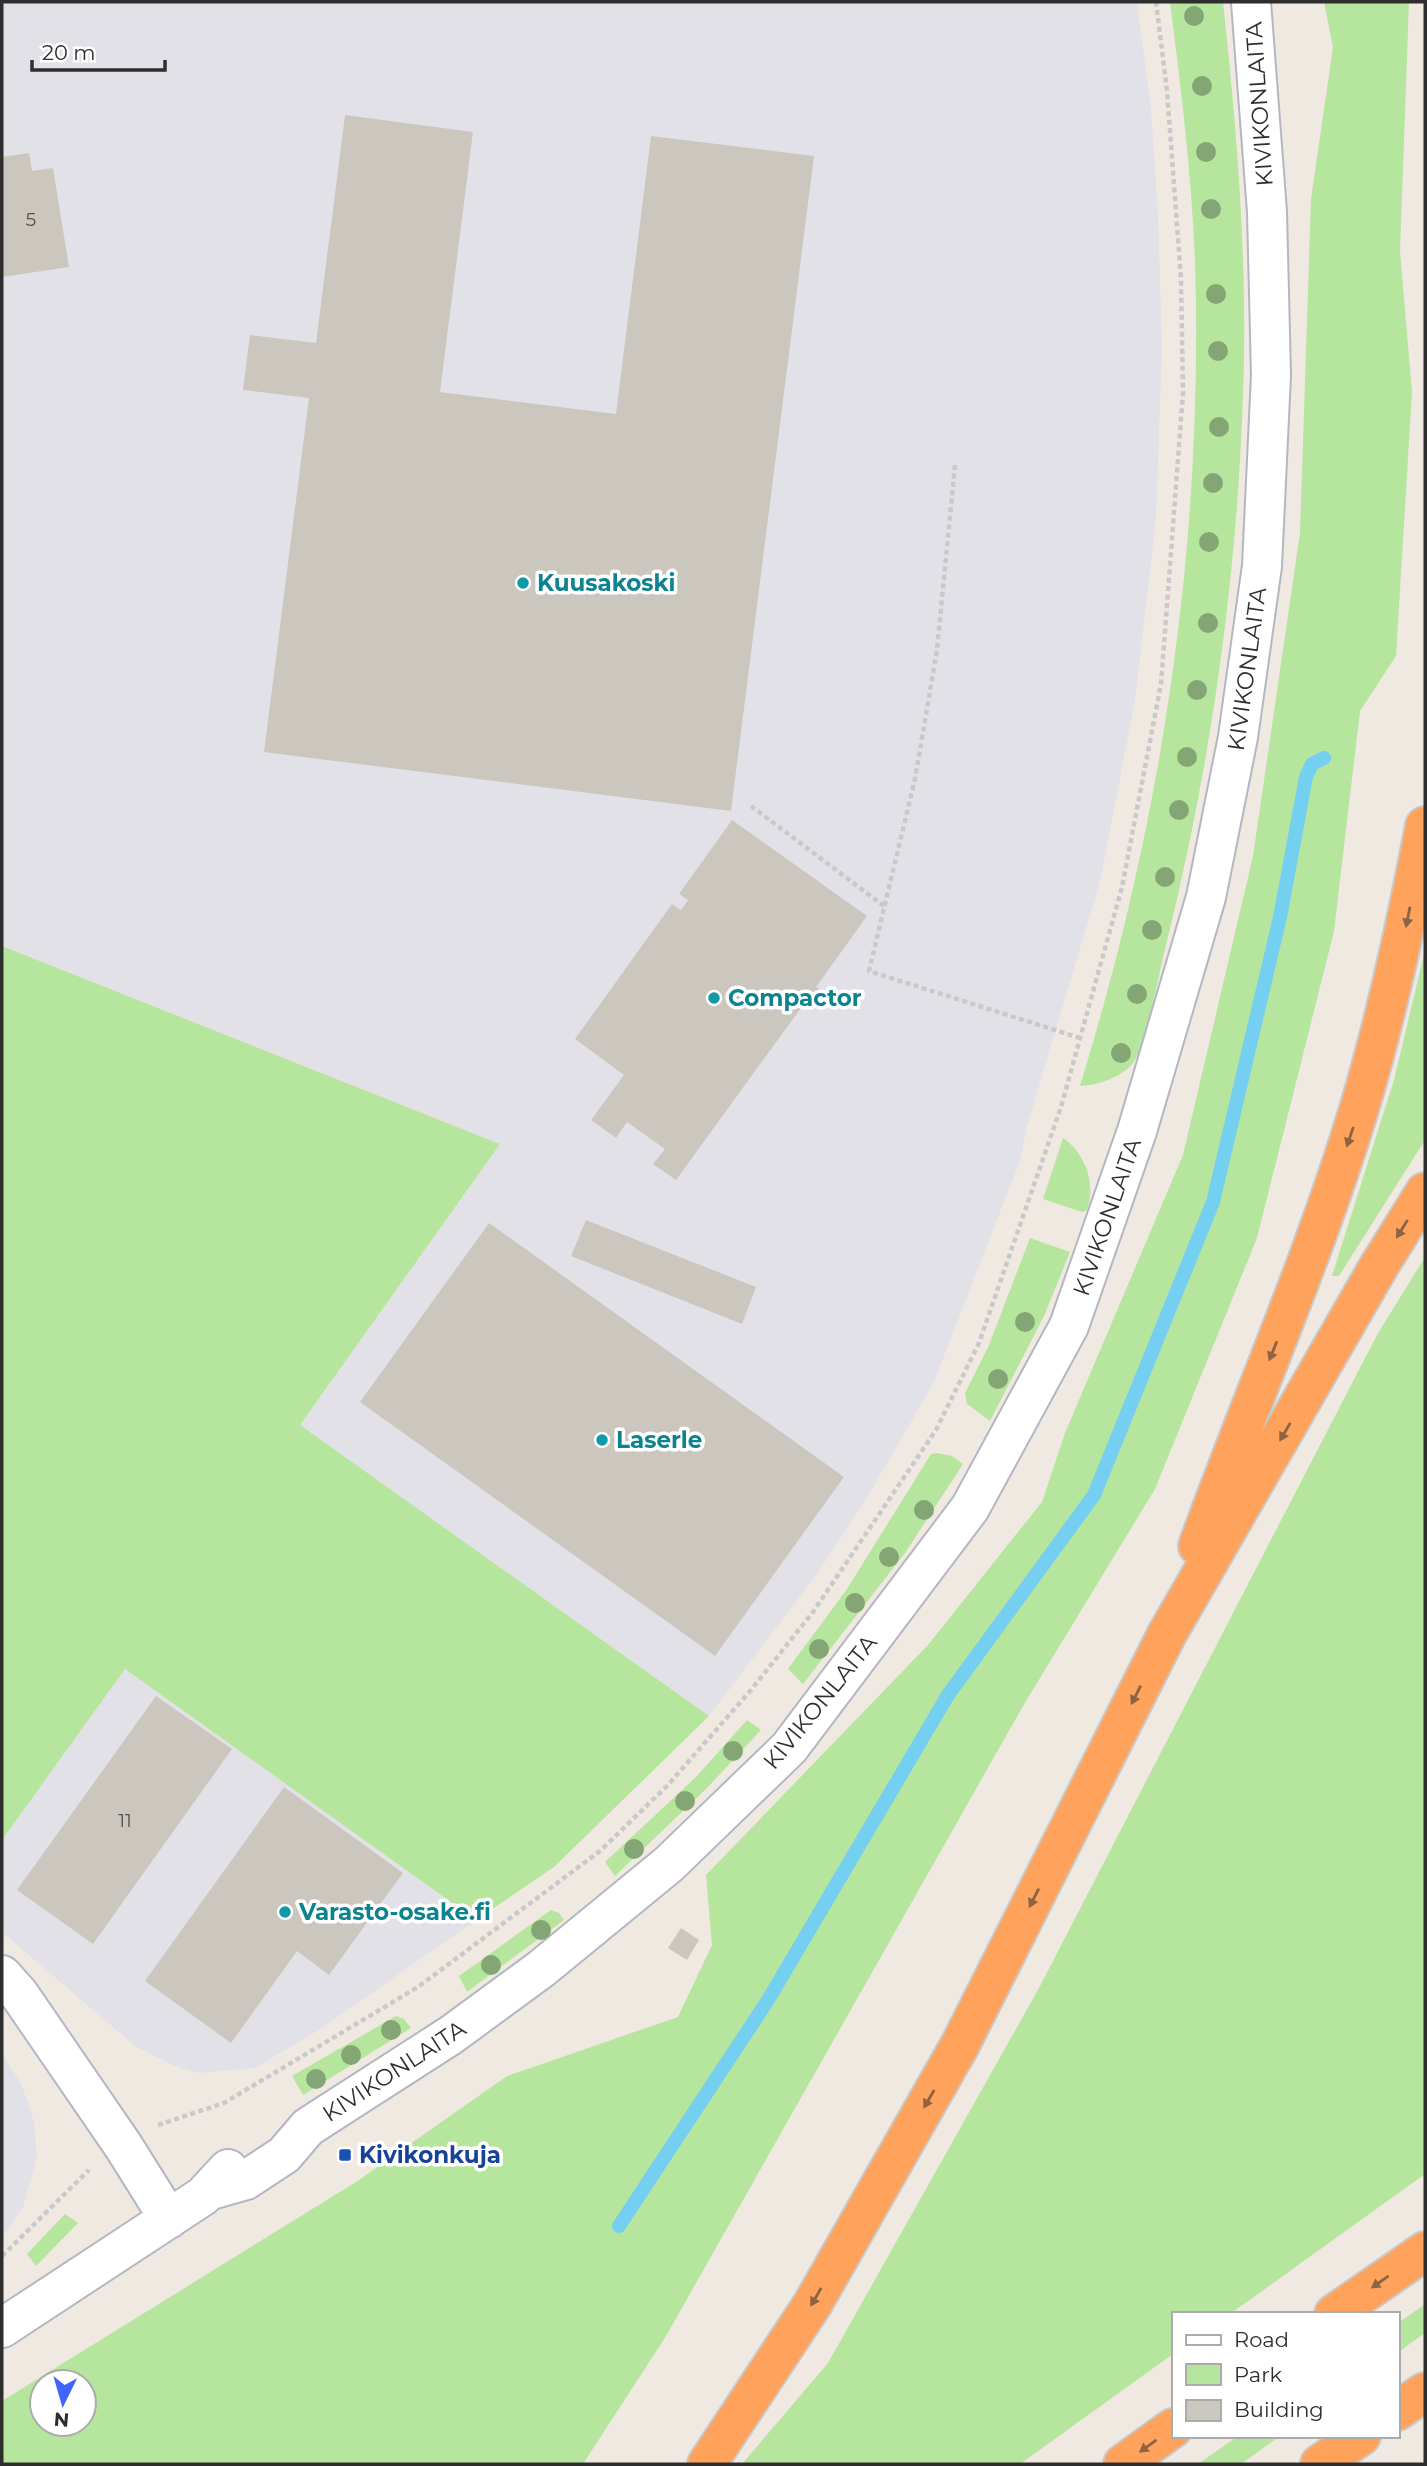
<svg xmlns="http://www.w3.org/2000/svg" width="1427" height="2466" font-family="Montserrat,sans-serif">
	<style>
		.industrial { fill: #e3e1e8 }
		.green { fill: #b6e59e; fill-rule: evenodd }
		.lines { fill: none; stroke-linecap: round; stroke-linejoin: round }
		.stream { stroke: #75cff0; stroke-width: 14 }
		.building { fill: #cbc7bf }
		.minor-casing { stroke: #b4b7c1; stroke-width: 42 }
		.highway-casing { stroke: #c9c9c9; stroke-width: 42 }
		.path { stroke: #c9c9c9; stroke-width: 4.5; stroke-dasharray: 5 3.5; stroke-linecap: butt }
		.minor { stroke: #fff; stroke-width: 38 }
		.highway { stroke: #ffa35c; stroke-width: 38 }
		.tree { fill: #84a574 }
		.oneway { fill: #8c6343 }
		.culture-dot { fill: #0f9aa8; stroke: #fff; stroke-width: 2.5 }
		.transit-dot { fill: #1a4fb4; stroke: #fff; stroke-width: 2.5 }
		.labels { text-anchor: middle; dominant-baseline: central; stroke-width: 7; stroke-linejoin: round; paint-order: stroke }
		.number-label { font-size: 19px; fill: #555452 }
		.street-label { font-size: 23px; fill: #2e2e2e; stroke: #fff }
		.culture-label { font-size: 23px; font-weight: bold; fill: #0d838f; stroke: #fff; text-anchor: start }
		.transit-label { font-size: 23px; font-weight: bold; fill: #164399; stroke: #fff; text-anchor: start }
	</style>
	<rect width="100%" height="100%" fill="#efe9e1"/>
	<!-- industrial -->
	<path class="industrial" d="M2 2H1137L1151 109 1158 212 1162 350 1156 519 1135 700 1100 882 1027 1126 1020 1161 933 1384 868 1496 817 1574 709 1716 300 1425 500 1144 2 946Z
		M125 1669 476 1920 319 2030 255 2068 198 2073 172 2065 135 2046 2 1932V1840Z
		M2 2054 20 2082 28 2102 34 2122 37 2158 23 2207 2 2237Z"/>
	<!-- green -->
	<path class="green" d="M1170 2H1223C1237 131 1248 263 1243 394 1237 579 1211 764 1166 945 1159 972 1148 1038 1135 1060 1124 1077 1099 1085 1080 1086 1159 829 1199 572 1196 304 1195 203 1183 102 1170 2Z
		M1324 2H1409L1400 251 1412 392 1396 656 1360 711 1334 931 1257 1238 1155 1489 1023 1706 666 2336 583 2464H2V2401L356 2182 507 2076 678 2017 712 1945 706 1875 928 1645 1042 1502 1065 1433 1183 1155 1253 856 1300 533 1311 199 1333 47ZM42 2382H84V2424H42Z
		M2 946 500 1144 300 1425 709 1716 554 1867 476 1920 125 1669 2 1840Z
		M1425 950V1140L1339 1276H1332L1394 1080Z
		M1063 1138C1086 1154 1096 1184 1087 1210L1082 1212 1043 1199Z
		M1030 1238 1070 1252 1044 1316 990 1421 967 1404 965 1393 989 1345Z
		M1425 1257V2174L1230 2314H1173V2354L1020 2464H742L828 2363 1039 1988 1377 1335Z
		M937 1453 952 1456 963 1464 905 1553 803 1684 788 1669 847 1589 931 1454Z
		M747 1720 761 1730 707 1788 615 1876 605 1862 696 1777Z
		M551 1910 559 1913 564 1920 467 1992 459 1976Z
		M396 2016 404 2019 411 2028 303 2095 292 2076Z
		M65 2214 78 2223 36 2266 27 2254Z
		M1425 2304V2333L1397 2353V2324Z
		M1238 2436H1280L1241 2464H1198Z"/>
	<g class="lines">
		<!-- stream -->
		<path class="stream" d="M619 2226 768 2000 948 1695 1094 1495 1213 1202 1280 917 1306 777 1312 764 1324 758"/>
	</g>
	<!-- building -->
	<path class="building" d="M345 115 473 132 440 392 616 414 651 136 814 156 731 811 264 752 309 398 243 390 250 335 316 343Z
		M29 153 32 171 53 168 69 267 2 277V157Z
		M732 820 867 916 816 987 827 994 816 1009 806 1001 676 1180 653 1164 665 1149 627 1122 616 1138 591 1120 624 1075 575 1039 672 904 681 910 688 900 679 894Z
		M586 1220 756 1287 742 1324 571 1256Z
		M489 1223 844 1477 715 1656 360 1402Z
		M156 1696 232 1749 93 1944 17 1890Z
		M284 1787 403 1873 329 1975 297 1951 231 2043 145 1981Z
		M681 1928 699 1940 687 1960 668 1948Z"/>
	<g class="lines">
		<defs>
			<path id="minor" d="M2 1975 19 1994 124 2147 169 2219
				M211 2190 246 2180 284 2155 308 2127 451 2035 541 1969 669 1864 789 1748 970 1508 1069 1326 1137 1131 1206 897 1238 737 1262 566 1271 375 1267 212 1251 2
				M2 2328 203 2196 228 2169"/>
			<path id="highway" d="M1198 1546C1251 1400 1314 1258 1359 1109 1387 1016 1407 921 1425 826
				M1334 2314 1425 2251
				M1397 2411 1425 2392
				M707 2464 812 2305 960 2045 1167 1634 1379 1266 1425 1192
				M1123 2464 1173 2428
				M1320 2464 1361 2436"/>
		</defs>
		<!-- minor casing -->
		<use href="#minor" class="minor-casing"/>
		<!-- highway casing -->
		<use href="#highway" class="highway-casing"/>
		<!-- path -->
		<path class="path" d="M955 465 937 650 915 779 869 971 1080 1038
			M751 806 884 906
			M158 2125 224 2103 418 1987 600 1851 667 1786 751 1690 813 1612 936 1430 979 1343 1061 1107 1122 887 1161 684 1183 393 1181 278 1167 91 1156 2
			M2 2256 89 2170"/>
		<!-- minor -->
		<use href="#minor" class="minor"/>
		<!-- highway -->
		<use href="#highway" class="highway"/>
	</g>
	<!-- trees -->
	<g class="tree">
		<circle cx="1194" cy="16" r="10"/>
		<circle cx="1202" cy="86" r="10"/>
		<circle cx="1206" cy="152" r="10"/>
		<circle cx="1211" cy="209" r="10"/>
		<circle cx="1216" cy="294" r="10"/>
		<circle cx="1218" cy="351" r="10"/>
		<circle cx="1219" cy="427" r="10"/>
		<circle cx="1213" cy="483" r="10"/>
		<circle cx="1209" cy="542" r="10"/>
		<circle cx="1208" cy="623" r="10"/>
		<circle cx="1197" cy="690" r="10"/>
		<circle cx="1187" cy="757" r="10"/>
		<circle cx="1179" cy="810" r="10"/>
		<circle cx="1165" cy="877" r="10"/>
		<circle cx="1152" cy="930" r="10"/>
		<circle cx="1137" cy="994" r="10"/>
		<circle cx="1121" cy="1053" r="10"/>
		<circle cx="1025" cy="1322" r="10"/>
		<circle cx="998" cy="1379" r="10"/>
		<circle cx="924" cy="1510" r="10"/>
		<circle cx="889" cy="1557" r="10"/>
		<circle cx="855" cy="1603" r="10"/>
		<circle cx="819" cy="1649" r="10"/>
		<circle cx="733" cy="1751" r="10"/>
		<circle cx="685" cy="1801" r="10"/>
		<circle cx="634" cy="1849" r="10"/>
		<circle cx="541" cy="1930" r="10"/>
		<circle cx="491" cy="1965" r="10"/>
		<circle cx="391" cy="2030" r="10"/>
		<circle cx="351" cy="2055" r="10"/>
		<circle cx="316" cy="2079" r="10"/>
	</g>
	<!-- one-way arrows -->
	<defs><path id="oneway-solid" d="M-6-.8H1V-3.2L6.5 0L1 3.2V.8H-6Z" transform="scale(1.75)"/></defs>
	<g class="oneway">
		<use href="#oneway-solid" transform="translate(1408 917) rotate(101)"/>
		<use href="#oneway-solid" transform="translate(1350 1137) rotate(109)"/>
		<use href="#oneway-solid" transform="translate(1402 1229) rotate(122)"/>
		<use href="#oneway-solid" transform="translate(1273 1351) rotate(112)"/>
		<use href="#oneway-solid" transform="translate(1285 1432) rotate(120)"/>
		<use href="#oneway-solid" transform="translate(1136 1695) rotate(117)"/>
		<use href="#oneway-solid" transform="translate(1034 1898) rotate(117)"/>
		<use href="#oneway-solid" transform="translate(929 2099) rotate(120)"/>
		<use href="#oneway-solid" transform="translate(1380 2282) rotate(145)"/>
		<use href="#oneway-solid" transform="translate(816 2297) rotate(120)"/>
		<use href="#oneway-solid" transform="translate(1148 2446) rotate(144)"/>
	</g>
	<!-- markers -->
	<g class="culture-dot">
		<circle cx="523" cy="583" r="7"/>
		<circle cx="714" cy="998" r="7"/>
		<circle cx="602" cy="1440" r="7"/>
		<circle cx="285" cy="1912" r="7"/>
	</g>
	<rect class="transit-dot" x="338" y="2148" width="14" height="14" rx="3.5"/>
	<g class="labels">
		<!-- number labels -->
		<g class="number-label">
			<text x="31" y="219">5</text>
			<text x="125" y="1820">11</text>
		</g>
		<!-- street labels -->
		<g class="street-label">
			<text transform="translate(1259 104) rotate(-94)">KIVIKONLAITA</text>
			<text transform="translate(1247 669) rotate(-82)">KIVIKONLAITA</text>
			<text transform="translate(1107 1217) rotate(-71)">KIVIKONLAITA</text>
			<text transform="translate(820 1702) rotate(-51)">KIVIKONLAITA</text>
			<text transform="translate(394 2071) rotate(-33)">KIVIKONLAITA</text>
		</g>
		<!-- culture labels -->
		<g class="culture-label">
			<text x="537" y="583">Kuusakoski</text>
			<text x="728" y="998">Compactor</text>
			<text x="616" y="1440">Laserle</text>
			<text x="299" y="1912">Varasto-osake.fi</text>
		</g>
		<!-- transit labels -->
		<g class="transit-label">
			<text x="359" y="2155">Kivikonkuja</text>
		</g>
	</g>
	<!-- border -->
	<rect width="1427" height="2466" fill="none" stroke="#2e2e2e" stroke-width="7"/>
	<!-- legend -->
	<rect x="1172" y="2312" width="228" height="126" fill="#ffffff" stroke="#ababab" stroke-width="2"/>
	<rect x="1186" y="2335" width="35" height="10" fill="#ffffff" stroke="#ababab" stroke-width="2"/>
	<text x="1234" y="2347" font-size="21" fill="#2e2e2e">Road</text>
	<rect x="1186" y="2364" width="35" height="21" fill="#b6e59e" stroke="#ababab" stroke-width="2"/>
	<text x="1234" y="2382" font-size="21" fill="#2e2e2e">Park</text>
	<rect x="1186" y="2400" width="35" height="21" fill="#cbc7bf" stroke="#ababab" stroke-width="2"/>
	<text x="1234" y="2417" font-size="21" fill="#2e2e2e">Building</text>
	<!-- north arrow -->
	<g transform="translate(63 2403) rotate(185)"><circle r="33" fill="#ffffff" stroke="#ababab" stroke-width="2"/>
	<path d="M0-5L12 26L0 18L-12 26Z" fill="#4264fb"/>
	<text y="-10" font-size="19" font-weight="bold" text-anchor="middle" fill="#2e2e2e">N</text>
	</g>
	<!-- scale -->
	<path d="M32 60v10h133v-10" fill="none" stroke="#2e2e2e" stroke-width="3.5"/>
	<text x="42" y="60" font-size="21" fill="#2e2e2e" stroke="#ffffff" stroke-width="5" paint-order="stroke">20 m</text>
</svg>
